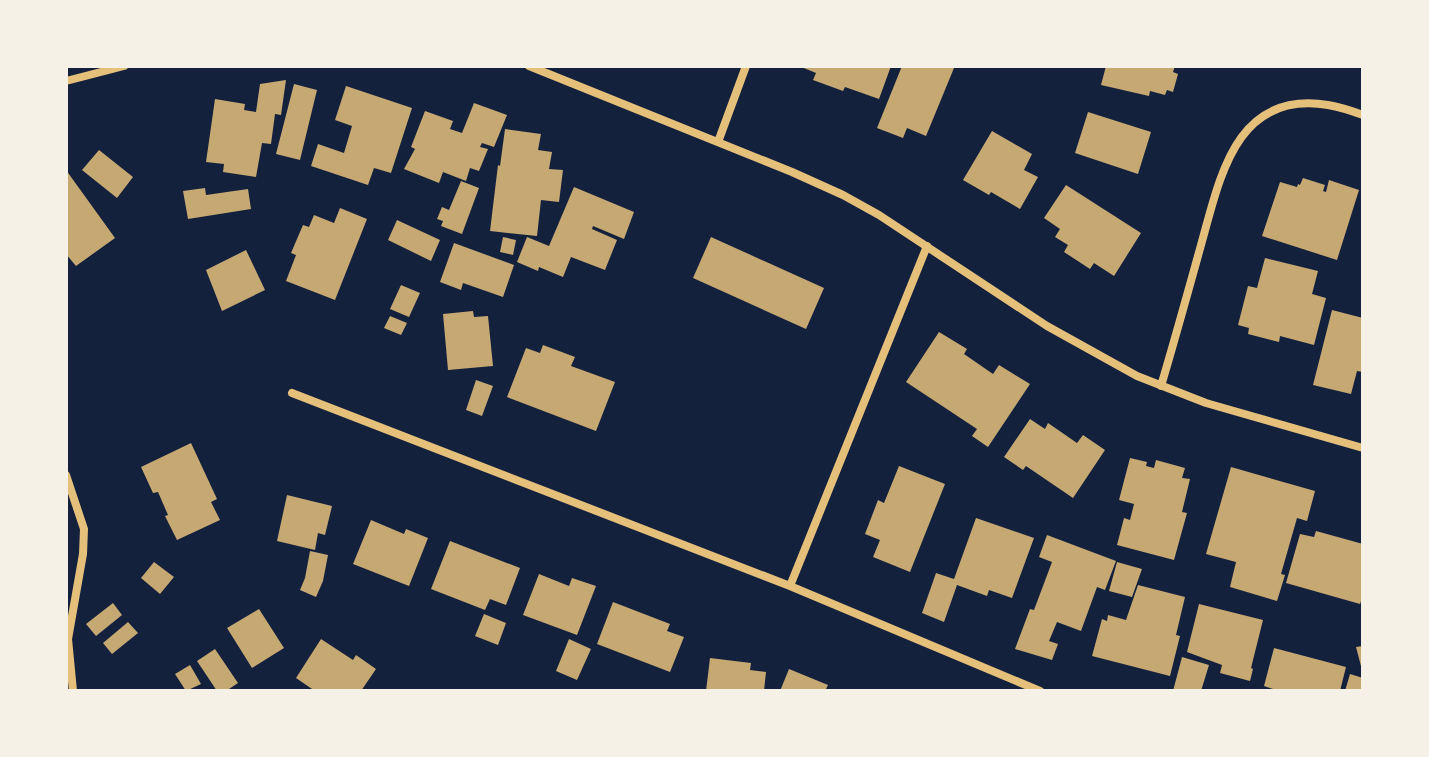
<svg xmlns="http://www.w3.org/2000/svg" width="1429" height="757" font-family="'Sofia Sans Condensed',sans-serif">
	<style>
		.building { fill: #c6a872 }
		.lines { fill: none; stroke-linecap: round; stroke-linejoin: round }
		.minor { stroke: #e5c07b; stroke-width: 8 }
	</style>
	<rect width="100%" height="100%" fill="#14213d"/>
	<!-- building -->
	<path class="building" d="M799 66H891L879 99 845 87 843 91 813 80 816 73Z
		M902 66 954 68 926 136 907 128 903 138 877 128Z
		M1106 66H1175L1173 72 1178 74 1173 92 1167 90 1165 95 1150 91 1149 96 1101 85Z
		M286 80 281 115 275 114 271 144 262 143 256 177 223 172 224 164 206 162 215 99 245 104 244 110 256 112 260 84Z
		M294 84 317 90 300 160 276 154Z
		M346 86 412 108 391 173 374 168 368 185 311 166 318 144 344 153 352 126 335 120Z
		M474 103 507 115 494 147 482 143 480 147 488 149 479 171 470 168 466 181 443 172 439 183 404 169 415 149 411 147 425 111 453 121 450 129 462 133Z
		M1088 112 1151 132 1138 174 1075 153Z
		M505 129 541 134 538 150 552 152 549 169 563 170 559 202 541 200 537 236 490 231 498 165 500 166Z
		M992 131 1032 154 1024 170 1038 177 1020 209 991 192 989 195 963 180Z
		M99 150 133 177 117 198 82 170Z
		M66 170 115 238 76 266 66 254Z
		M1303 178 1325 185 1323 191 1326 192 1329 180 1359 190 1337 260 1262 236 1280 182 1297 187 1298 184 1300 185Z
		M461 181 479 188 462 234 441 226 443 221 437 219 442 207 449 210Z
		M1066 185 1141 233 1114 276 1094 263 1090 269 1064 252 1068 245 1055 237 1060 229 1044 218Z
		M574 187 634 212 624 239 593 226 592 229 617 240 605 270 571 257 563 277 539 267 538 271 517 262 527 237 549 246Z
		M205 188 206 195 248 189 251 209 188 219 183 191Z
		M340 208 367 219 335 300 286 281 296 255 291 253 303 225 309 227 314 215 334 223Z
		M397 220 440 240 431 261 388 240Z
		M503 237 516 240 513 255 500 252Z
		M711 237 824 288 806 329 693 278Z
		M454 243 514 265 503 297 463 283 461 290 440 282Z
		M246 250 265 290 222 311 206 270Z
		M1265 258 1318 271 1312 294 1326 298 1314 345 1280 336 1279 342 1248 334 1249 328 1238 325 1248 286 1257 288Z
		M401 285 420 293 409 317 390 309Z
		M1332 310 1363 318V372L1357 371 1351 394 1313 385Z
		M473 311 474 317 488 316 493 366 448 370 443 314Z
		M390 316 407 323 401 335 384 328Z
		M939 332 967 349 964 354 993 374 999 365 1030 384 988 447 972 436 977 429 906 382Z
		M543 345 575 357 571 366 615 382 596 431 507 397 526 348 540 353Z
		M476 380 493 386 482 416 466 410Z
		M1030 419 1045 429 1048 423 1077 443 1083 435 1105 450 1073 498 1026 466 1023 470 1004 457Z
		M191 443 217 499 211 502 220 520 177 540 165 516 168 515 158 492 153 493 141 467Z
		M1130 458 1147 462 1146 466 1154 468 1156 460 1185 468 1182 478 1190 479 1182 512 1187 513 1174 560 1117 545 1124 518 1130 520 1134 504 1119 500Z
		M899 466 945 484 910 572 873 557 880 540 865 534 878 500 884 503Z
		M1231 467 1315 491 1307 521 1297 518 1281 574 1285 575 1277 601 1230 587 1236 562 1206 554Z
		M287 495 332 506 325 535 318 533 315 550 277 541Z
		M976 518 1034 538 1012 598 989 590 987 596 957 585 944 622 922 613 936 573 954 579Z
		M371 520 404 534 406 529 428 538 409 586 353 564Z
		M1316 531 1363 544V595L1360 604 1286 583 1300 534 1314 537Z
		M1047 535 1116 561 1105 590 1097 587 1081 631 1057 622 1049 641 1058 644 1052 660 1015 649 1030 609 1034 610 1052 562 1039 557Z
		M450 541 520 568 506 605 490 599 485 610 431 589Z
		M310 551 328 555 323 581 316 597 300 590 305 578Z
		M154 562 174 577 160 594 141 578Z
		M1117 562 1142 569 1132 597 1109 591Z
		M539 574 569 586 572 578 596 586 577 635 523 615Z
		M1138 585 1185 597 1176 635 1180 636 1170 676 1092 656 1102 619 1107 621 1108 615 1126 620Z
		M613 602 670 624 667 631 684 637 670 672 597 644Z
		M113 603 122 615 96 636 86 624Z
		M1199 604 1263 620 1251 668 1253 669 1250 681 1220 673 1222 665 1187 652Z
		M259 609 284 648 252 668 227 628Z
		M484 614 506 623 498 645 475 636Z
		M128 622 138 633 112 654 103 643Z
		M321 639 353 660 356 655 376 669 361 691H315L296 678Z
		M569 639 591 649 577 680 556 671Z
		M1363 646V670H1362L1356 647Z
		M1274 648 1346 667 1340 691H1279L1264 686Z
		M215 649 238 683 226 691H217L197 661Z
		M1182 657 1209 665 1201 691H1173Z
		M710 658 751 663 750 670 766 672 764 691H706Z
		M190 665 201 684 186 691 175 674Z
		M789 669 828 685 825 691H780Z
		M1350 674 1363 678V691H1345Z"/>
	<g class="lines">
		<!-- minor -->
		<path class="minor" d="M529 66 792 172 843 195 879 215 1047 326 1137 376 1206 403 1363 448
			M66 81 124 66
			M718 142 746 66
			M1161 386C1175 339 1188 292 1201 245 1220 178 1235 90 1328 105 1340 107 1352 111 1363 115
			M292 393 790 586 1040 691
			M66 475 84 529 83 554 68 639 73 691
			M790 586 927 246"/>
	</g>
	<!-- border -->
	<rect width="1429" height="757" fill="none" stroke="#f6f1e7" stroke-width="136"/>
</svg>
